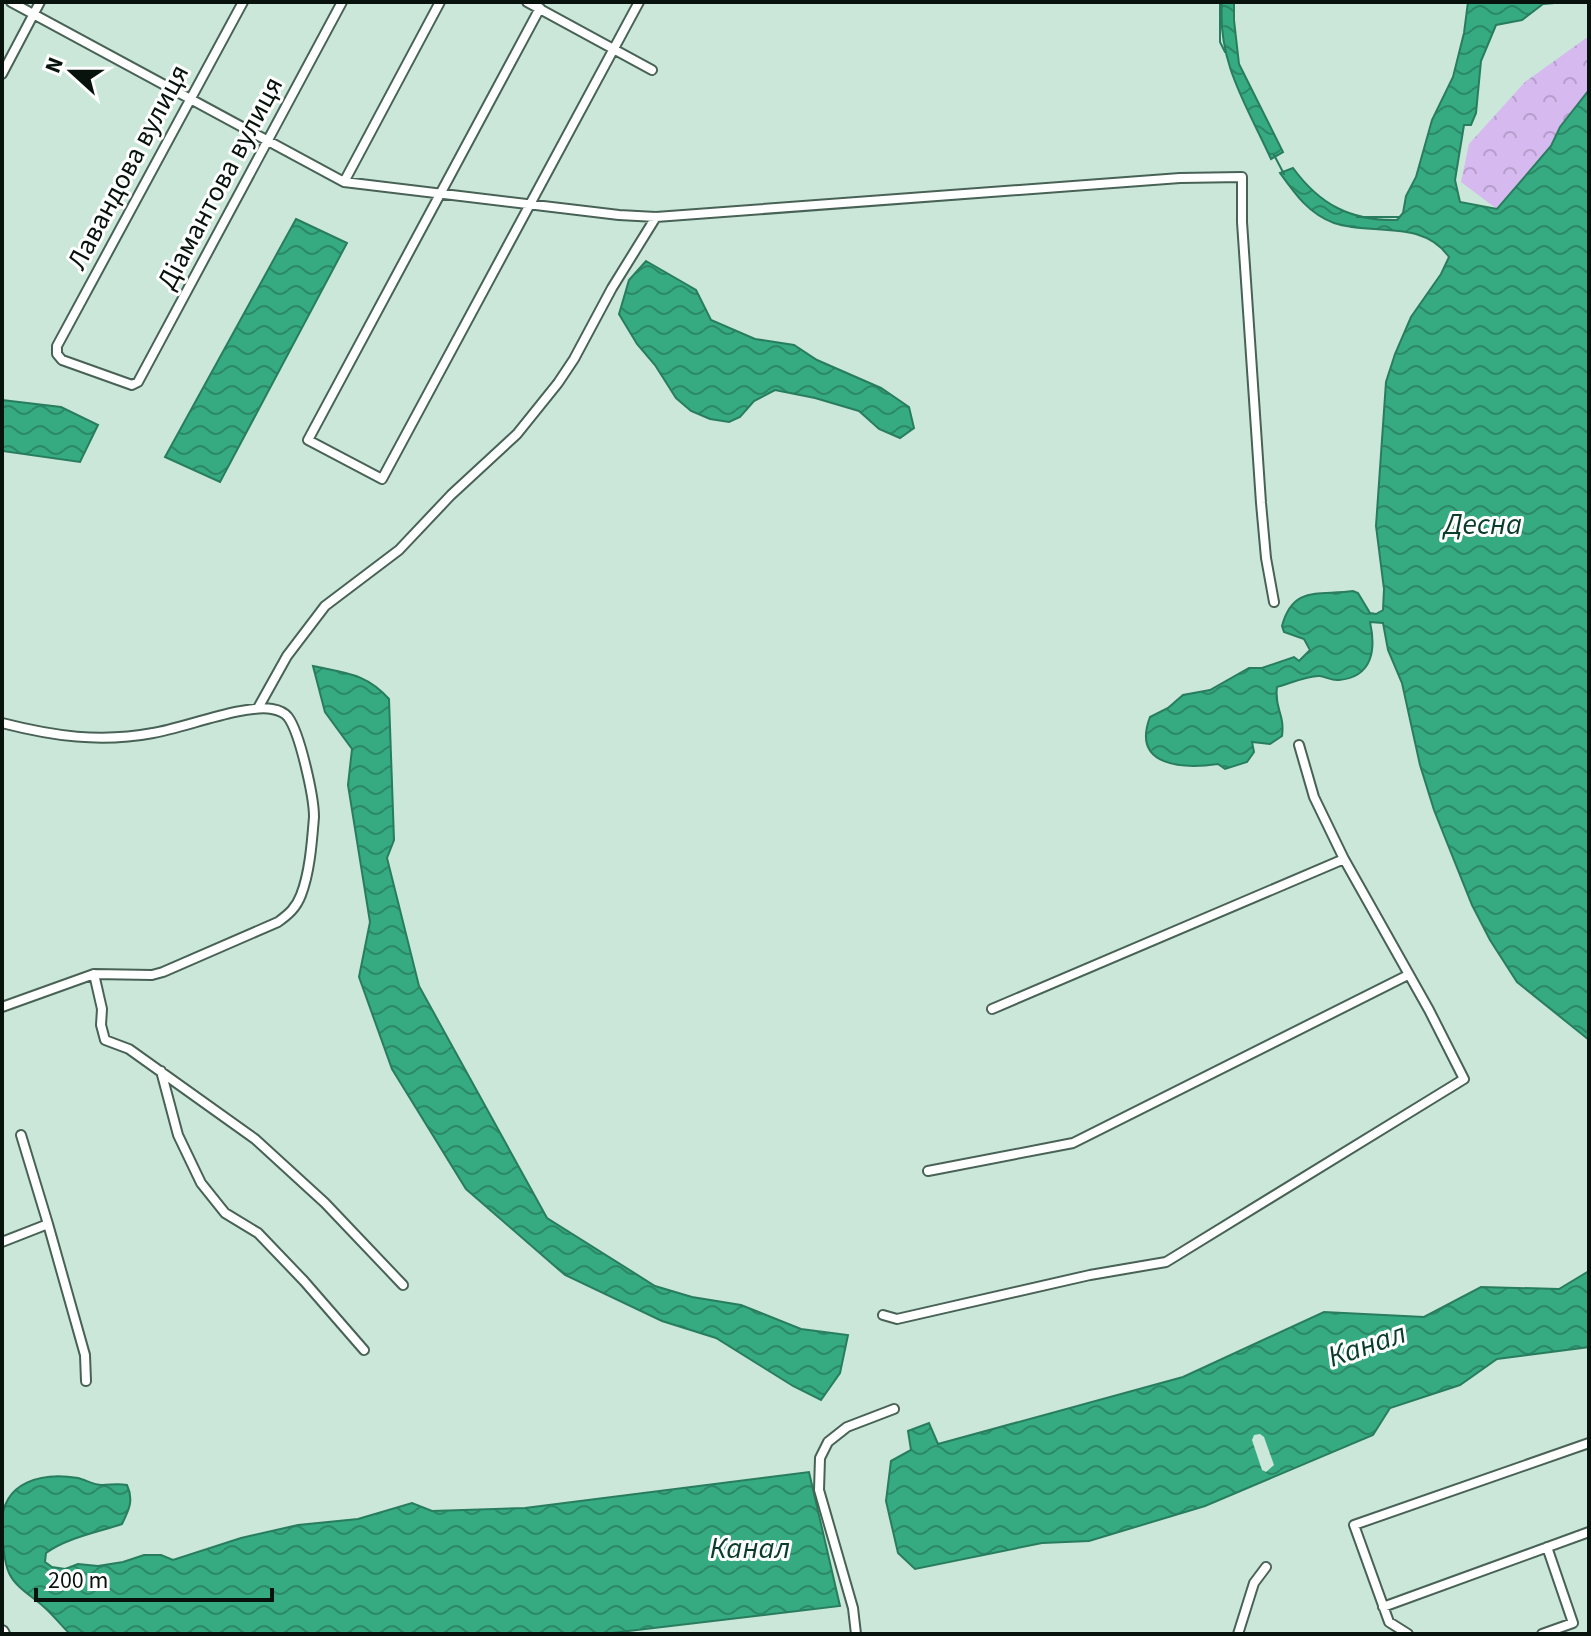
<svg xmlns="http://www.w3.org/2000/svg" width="1591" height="1636" font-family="'Source Sans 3',sans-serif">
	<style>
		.forest { fill: url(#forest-crowns) }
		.water { fill: url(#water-waves); stroke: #287d5e; stroke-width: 2 }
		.pier { fill: #cae7d9 }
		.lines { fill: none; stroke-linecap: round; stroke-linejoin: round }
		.stream { stroke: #287d5e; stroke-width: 2 }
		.street-casing { stroke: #486256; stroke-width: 12 }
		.secondary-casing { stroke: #486256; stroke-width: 16 }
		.street { stroke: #fff; stroke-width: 8 }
		.secondary { stroke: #fff; stroke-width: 12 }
		.labels { text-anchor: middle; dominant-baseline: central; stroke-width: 6; stroke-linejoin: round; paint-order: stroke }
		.street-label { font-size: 28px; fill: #08130e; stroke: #fff }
		.water-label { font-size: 30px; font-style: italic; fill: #0a3c2b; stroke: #fff }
	</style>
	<defs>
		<pattern id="forest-crowns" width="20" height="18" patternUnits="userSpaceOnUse" patternTransform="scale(2)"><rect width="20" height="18" fill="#d6b9ef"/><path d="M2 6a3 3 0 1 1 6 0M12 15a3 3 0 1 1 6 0" fill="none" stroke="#b69ecc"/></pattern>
		<pattern id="water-waves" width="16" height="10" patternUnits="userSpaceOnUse" patternTransform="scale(2)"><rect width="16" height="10" fill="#36aa81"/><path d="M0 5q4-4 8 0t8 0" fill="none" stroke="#2c8968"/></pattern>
	</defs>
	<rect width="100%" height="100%" fill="#cae7d9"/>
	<!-- forest -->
	<path class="forest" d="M1589 36V90L1560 127 1551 146 1497 209 1461 182 1469 144 1525 82Z"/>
	<!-- water -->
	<path class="water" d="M1222 2H1234V20L1239 64 1283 152 1271 159C1247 106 1217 62 1222 2Z
		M1468 2H1566L1543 4 1522 20 1496 25 1481 61 1476 113 1471 125H1464L1455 180 1460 202 1497 209 1551 146 1560 127 1589 90V1040L1517 982 1490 940 1472 905 1434 810 1420 765 1402 683 1388 650 1383 623 1370 622C1376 649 1373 677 1339 680 1332 681 1327 677 1320 676 1308 675 1289 684 1277 687 1274 709 1285 713 1282 736L1270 744 1252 742 1254 752 1247 762 1225 769 1218 764C1184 769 1131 767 1150 717L1168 708 1183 695 1210 690 1249 668H1262L1294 657 1299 661 1310 650 1304 639 1284 632 1282 626C1293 584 1321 596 1353 591L1358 593 1370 613 1376 614 1383 610 1384 589 1376 526 1386 382 1395 354 1411 317 1441 274 1449 257C1423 219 1373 236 1334 223 1309 214 1295 194 1280 173L1293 168C1320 205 1351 221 1397 220L1403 213 1406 196 1416 177 1432 120 1453 77 1464 33Z
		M296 219 347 243 220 482 165 457Z
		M646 261 696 290 711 320 755 339 794 345 817 360 881 388 909 407 914 428 900 438 879 429 859 411 815 398 775 390 754 401 740 417 729 422 710 419 691 411 676 398 655 365 637 344 619 314 629 280Z
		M2 400 61 407 98 425 80 462 2 451Z
		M313 666C345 673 366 673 389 699L394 840 387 858 419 986 547 1218 655 1286 692 1297 741 1305 801 1329 848 1335 840 1373 821 1400 793 1386 716 1338 662 1321 565 1275 466 1189 392 1069 359 977 370 922 348 785 352 749 325 712Z
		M1589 1271V1347L1497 1359 1460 1385 1390 1408 1373 1435 1205 1506 1089 1541 1042 1543 915 1569 898 1553 886 1501 891 1461 911 1450 908 1431 929 1423 938 1444 1183 1377 1324 1312 1424 1317 1481 1287 1559 1289Z
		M809 1472 840 1606 603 1634H70C61 1625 53 1615 44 1607 32 1596 16 1588 9 1573 4 1563 2 1536 2 1524 2 1481 43 1472 78 1478 86 1480 94 1485 102 1485 111 1485 117 1483 127 1485 134 1500 129 1510 122 1524 98 1532 66 1538 46 1553L45 1562 52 1567 65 1569 78 1564 98 1566 123 1562 144 1555H161L173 1560 241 1538 298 1525 358 1519 412 1503 432 1511 525 1508Z"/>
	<!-- pier -->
	<path class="pier" d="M1260 1434 1264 1437 1274 1465 1266 1472 1262 1470 1252 1440 1254 1435Z"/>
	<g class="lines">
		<!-- stream -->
		<path class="stream" d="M1220 2V42L1225 52
			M1274 155 1284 174
			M1357 217H1399"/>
		<defs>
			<path id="street" d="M11 2 344 182 619 215 656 217 1180 178 1242 177V222L1261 503 1266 558 1274 602
				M243 2 57 346V354L62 360 132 385 138 382 342 2
				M527 2 652 70
				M540 8 308 440 382 479 639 2
				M2 74 40 2
				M344 182 440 2
				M258 708 287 656 325 606 399 550 451 495 517 434 558 383 574 359 612 288 656 217
				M2 723C53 736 100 743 153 733 184 728 244 704 272 709 278 710 284 712 288 717 300 733 314 797 314 817 312 841 310 872 301 895 296 908 289 914 278 922L163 972 152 975 94 974 2 1007
				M94 974 102 1009 101 1025 105 1040 129 1049 255 1139 325 1203 403 1285
				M992 1009 1344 859
				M161 1071 178 1135 201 1183 225 1213 258 1233 304 1281 364 1350
				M928 1171 1073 1143 1408 975
				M48 1224 85 1355 86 1381
				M2 1242 48 1224 21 1135
				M883 1315 897 1319 1090 1275 1166 1262 1464 1079 1429 1010 1344 859 1314 797 1299 745
				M1383 1607 1589 1532
				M856 1634 853 1608 819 1490 820 1458 828 1442 847 1427 894 1409
				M1238 1634 1254 1583 1266 1567
				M1408 1634 1389 1622 1354 1525 1589 1443
				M1542 1634 1573 1623 1547 1547"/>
			<path id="secondary" d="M2 1632 3 1634"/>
		</defs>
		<!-- street casing -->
		<use href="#street" class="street-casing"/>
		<!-- secondary casing -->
		<use href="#secondary" class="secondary-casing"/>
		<!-- street -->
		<use href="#street" class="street"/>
		<!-- secondary -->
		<use href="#secondary" class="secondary"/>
	</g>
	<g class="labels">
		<!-- street labels -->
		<g class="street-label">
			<text transform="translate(128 167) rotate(-62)">Лавандова вулиця</text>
			<text transform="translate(220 183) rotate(-62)">Діамантова вулиця</text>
		</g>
		<!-- water labels -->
		<g class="water-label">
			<text x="1483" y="524">Десна</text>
			<text transform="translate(1367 1345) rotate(-19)">Канал</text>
			<text x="750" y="1548">Канал</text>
		</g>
	</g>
	<!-- border -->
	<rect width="1591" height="1636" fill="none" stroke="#08130e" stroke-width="8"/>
	<!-- north arrow -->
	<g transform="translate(72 72) rotate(291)" stroke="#ffffff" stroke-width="6" paint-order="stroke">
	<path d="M0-6L14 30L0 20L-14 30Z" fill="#08130e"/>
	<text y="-12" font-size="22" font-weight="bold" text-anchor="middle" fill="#08130e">N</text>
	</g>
	<!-- scale -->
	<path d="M36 1588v12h236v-12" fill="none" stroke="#08130e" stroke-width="4"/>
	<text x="48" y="1588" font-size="24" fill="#08130e" stroke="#ffffff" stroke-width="6" paint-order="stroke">200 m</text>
</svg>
